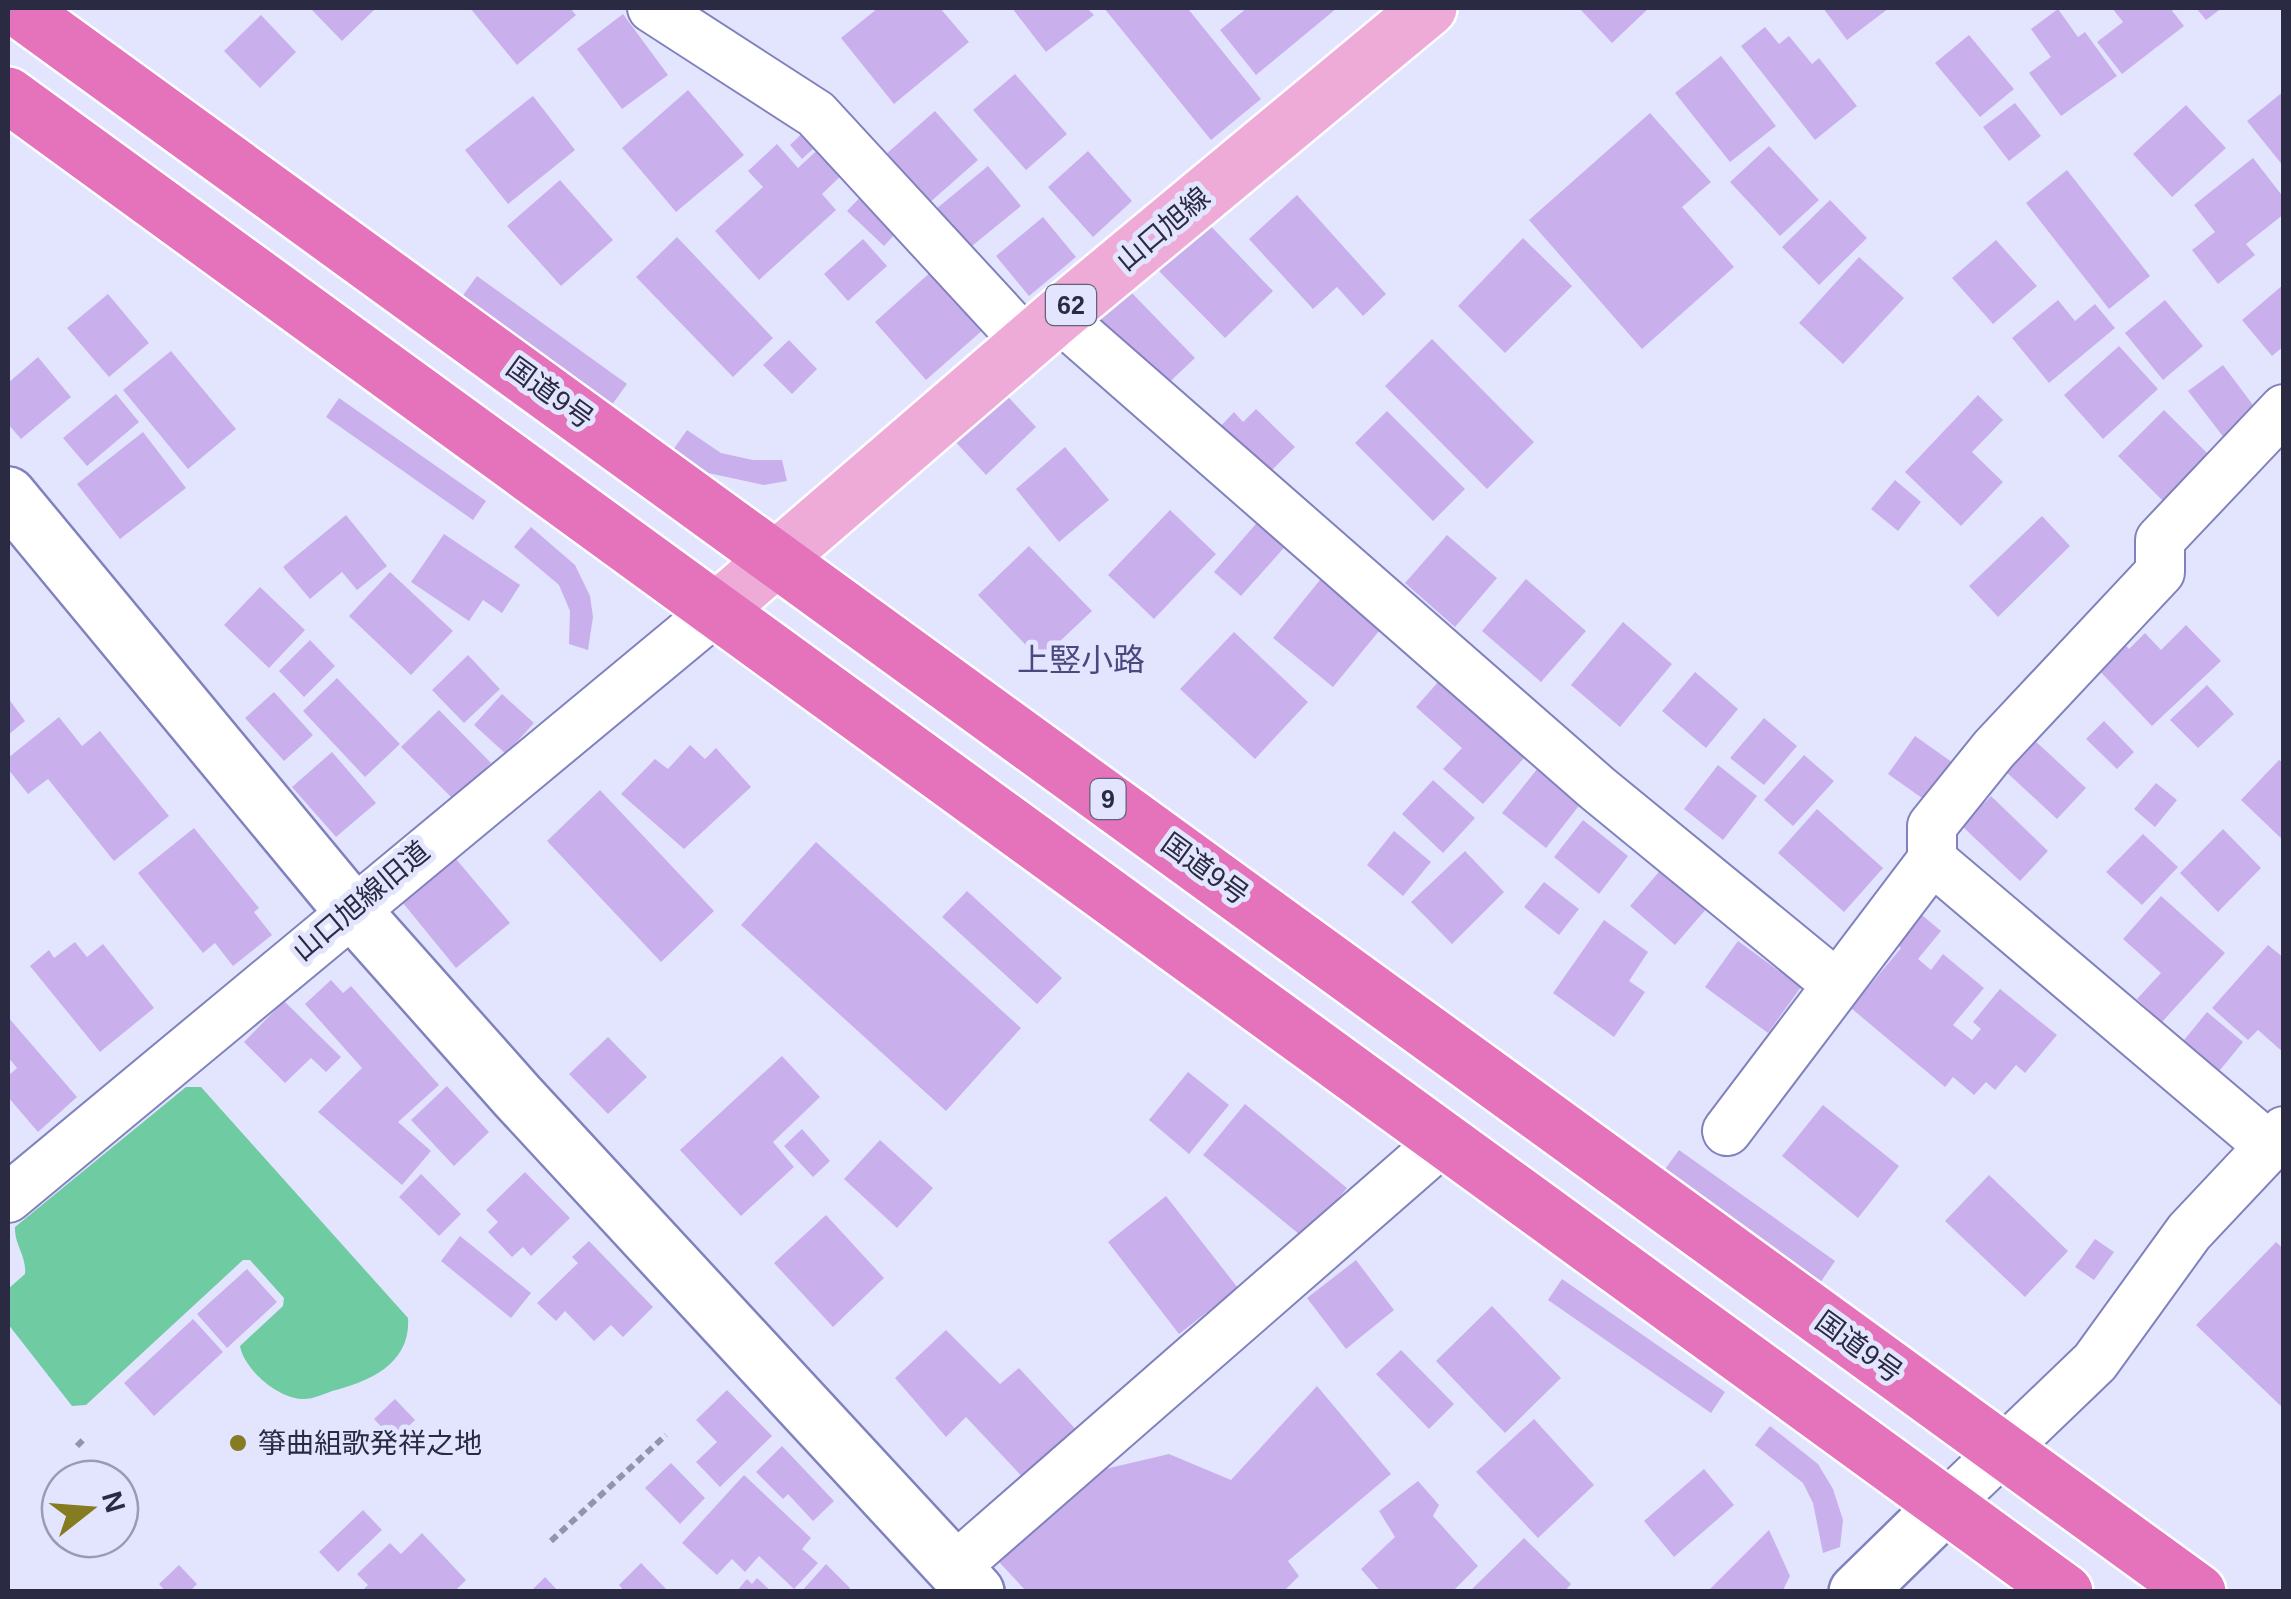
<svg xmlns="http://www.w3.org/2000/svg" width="2291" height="1599" font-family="Arial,'Noto Sans JP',sans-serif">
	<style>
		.forest { fill: #6fcba1 }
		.building { fill: #c9b0ed }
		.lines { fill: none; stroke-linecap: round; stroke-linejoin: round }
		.street-casing { stroke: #8182bd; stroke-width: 52 }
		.secondary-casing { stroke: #8182bd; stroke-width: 60 }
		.primary-casing { stroke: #fff; stroke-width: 60 }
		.highway-casing { stroke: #fff; stroke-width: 60 }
		.path { stroke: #9293ad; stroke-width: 6; stroke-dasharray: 8 5; stroke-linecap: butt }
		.street { stroke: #fff; stroke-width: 48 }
		.secondary { stroke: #fff; stroke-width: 55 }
		.primary { stroke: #efabd7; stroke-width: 55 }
		.highway { stroke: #e473bc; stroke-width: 55 }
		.poi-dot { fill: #857b21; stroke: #e3e5ff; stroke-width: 4 }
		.labels { text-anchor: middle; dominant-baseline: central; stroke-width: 10; stroke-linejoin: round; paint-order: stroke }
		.shield { fill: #e3e5ff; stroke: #62627b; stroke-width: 2.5 }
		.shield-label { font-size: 25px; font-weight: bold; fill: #2a2a43 }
		.street-label { font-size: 28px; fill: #2a2a43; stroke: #e3e5ff }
		.poi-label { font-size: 28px; fill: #2a2a43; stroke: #e3e5ff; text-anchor: start }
		.quarter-label { font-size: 32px; fill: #4a487f; stroke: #e3e5ff }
	</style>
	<rect width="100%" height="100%" fill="#e3e5ff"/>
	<!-- forest -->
	<path class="forest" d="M186 1087H201L408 1318C411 1363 371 1381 332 1391 324 1394 311 1400 302 1399 277 1398 244 1369 240 1346L283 1306 284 1298 250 1260H243L86 1405 72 1406 8 1324V1289L25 1274C27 1257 14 1244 15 1227Z"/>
	<!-- building -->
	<path class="building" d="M310 8H376L342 41Z
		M470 8H570L576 15 517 65Z
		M878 8H940L969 42 894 104 841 38Z
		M1012 8H1087L1094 15 1046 52Z
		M1104 8H1192L1189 10 1261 99 1211 140Z
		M1247 8H1337L1256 75 1220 30Z
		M1579 8H1649L1612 43Z
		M1823 8H1889L1847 40Z
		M2112 8H2170L2184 26 2122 74 2097 42 2123 22Z
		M2196 8H2222L2206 20Z
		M2058 9 2078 37 2085 32 2117 76 2061 116 2029 73 2051 57 2031 29Z
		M623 14 668 75 622 109 577 49Z
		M261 15 296 52 260 88 224 51Z
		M1765 27 1779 44 1789 36 1812 64 1819 58 1857 106 1815 140 1741 46Z
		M1969 35 2014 89 1980 117 1935 63Z
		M1721 56 1776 126 1730 162 1675 93Z
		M1015 74 1067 134 1026 170 973 110Z
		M688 90 744 155 676 212 622 148Z
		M2284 91V167L2247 121Z
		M533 96 575 150 508 204 465 150Z
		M2015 103 2041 136 2009 161 1983 127Z
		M2186 105 2226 148 2172 197 2133 154Z
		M935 111 978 160 928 204 885 155Z
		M1650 113 1711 182 1682 207 1734 267 1642 349 1529 220Z
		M810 126 823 140 802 159 790 145Z
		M825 143 848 169 822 194 836 210 759 280 715 231 763 187 748 171 777 144 798 168Z
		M1769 146 1819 200 1780 236 1730 182Z
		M1088 151 1132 201 1093 237 1048 187Z
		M2253 158 2284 198V214L2246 244 2255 255 2218 284 2192 250 2215 232 2194 205Z
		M988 166 1021 206 956 259 924 219Z
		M2067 170 2150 276 2109 309 2026 203Z
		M560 180 613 240 561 286 507 226Z
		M870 187 906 222 884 246 847 211Z
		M1297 195 1386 294 1363 316 1337 287 1313 309 1249 239Z
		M1830 200 1867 238 1819 285 1782 247Z
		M1043 217 1076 257 1029 296 996 256Z
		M1205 220 1273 291 1225 338 1156 268Z
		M677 237 773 338 733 377 636 277Z
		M1523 238 1572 286 1505 353 1458 306Z
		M863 239 887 266 848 301 824 274Z
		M1996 240 2037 286 1993 324 1952 278Z
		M1859 257 1904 298 1843 364 1799 323Z
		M933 270 985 328 926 380 875 322Z
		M477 276 627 384 611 406 461 298Z
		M2284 284V346L2272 356 2242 320Z
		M1129 290 1195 358 1160 391 1095 323Z
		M108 294 149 343 109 377 67 328Z
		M2058 300 2075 321 2095 304 2115 328 2049 383 2012 338Z
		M2165 300 2203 346 2163 380 2125 333Z
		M1432 339 1534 442 1487 489 1385 386Z
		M789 340 817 369 792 394 763 365Z
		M2119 346 2158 389 2103 439 2064 395Z
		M171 351 236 429 188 469 123 390Z
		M38 357 71 397 21 439 8 424V383Z
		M2223 365 2259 413 2225 439 2188 391Z
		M1001 389 1036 427 986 475 951 437Z
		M116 394 139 422 87 466 63 438Z
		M1978 395 2003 420 1972 452 2003 482 1961 526 1905 472Z
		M339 398 486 501 473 520 326 417Z
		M1256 409 1295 447 1265 477 1217 430 1234 412 1243 422Z
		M2164 410 2209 455 2163 501 2118 456Z
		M1387 411 1465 489 1433 521 1355 443Z
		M687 430 721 453 753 460H782L787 481 764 485 708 473 673 450Z
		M143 432 186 488 120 539 77 484Z
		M1065 447 1109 500 1059 542 1016 489Z
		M1895 480 1921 502 1898 531 1871 509Z
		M1170 510 1216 554 1154 619 1108 575Z
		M346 515 387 566 357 590 342 572 310 599 283 567Z
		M2042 516 2070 546 1998 617 1969 586Z
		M1261 518 1289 542 1241 596 1214 572Z
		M531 527 575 565 590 596 593 617 588 650 569 644 570 611 559 585 514 547Z
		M444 534 520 585 502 613 483 600 469 621 411 582Z
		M1447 535 1497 578 1455 627 1405 583Z
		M1029 546 1092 611 1040 660 978 595Z
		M390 572 453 631 411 675 349 616Z
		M1324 575 1384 625 1333 687 1273 638Z
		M1526 579 1586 631 1541 682 1482 631Z
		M260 587 305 630 269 668 224 625Z
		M1623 622 1672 664 1620 727 1571 685Z
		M2186 625 2221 661 2152 726 2094 665 2121 640 2129 649 2145 633 2161 650Z
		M1234 632 1308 702 1255 759 1180 689Z
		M310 640 335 666 304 697 279 671Z
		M468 655 500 689 464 723 432 690Z
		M1447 672 1532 749 1483 804 1443 769 1462 748 1416 707Z
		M1695 672 1738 709 1706 748 1662 711Z
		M337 678 400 744 365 777 303 711Z
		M2207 685 2234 714 2198 748 2170 720Z
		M274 692 313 735 284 761 245 718Z
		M502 694 534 723 506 754 474 725Z
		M8 698 25 721 8 735Z
		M439 710 491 763 453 799 401 747Z
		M59 717 82 746 100 731 169 816 114 861 48 779 28 794 8 769V758Z
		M1764 718 1797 746 1764 785 1730 758Z
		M2104 721 2134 752 2117 769 2086 739Z
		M1915 736 1956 765 1929 803 1888 774Z
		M2031 737 2086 788 2057 819 2002 768Z
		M690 745 705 759 716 748 751 787 684 849 621 794 655 759 668 769Z
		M332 752 376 803 336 837 292 787Z
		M1804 755 1834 781 1793 826 1764 800Z
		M2279 760 2284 763V841L2241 800Z
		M1542 763 1585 798 1546 848 1502 813Z
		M1718 765 1757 796 1723 840 1684 809Z
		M1433 780 1475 818 1443 853 1402 814Z
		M2156 783 2177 800 2155 827 2134 809Z
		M600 790 714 911 661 962 547 841Z
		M1991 796 2048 851 2020 881 1962 826Z
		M1817 809 1883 868 1844 912 1778 853Z
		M1583 820 1628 856 1599 894 1554 857Z
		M194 828 259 908 254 912 272 935 233 966 215 943 203 953 138 873Z
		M2223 829 2261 868 2218 912 2180 873Z
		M1394 831 1431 862 1403 896 1367 865Z
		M2143 834 2178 867 2142 905 2106 872Z
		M816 842 1021 1028 946 1111 741 925Z
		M1465 851 1504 892 1452 944 1411 902Z
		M456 859 510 923 456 968 403 903Z
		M1663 867 1708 907 1675 945 1630 906Z
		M1544 882 1579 909 1559 935 1524 907Z
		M967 891 1062 978 1037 1004 942 917Z
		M2161 896 2225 953 2162 1022 2137 999 2161 973 2123 939Z
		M1916 910 1941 931 1918 959 1931 970 1943 954 1984 988 1953 1025 1972 1040 1981 1029 1973 1022 2000 989 2057 1035 2025 1073 2016 1065 1995 1090 1986 1082 1974 1095 1953 1077 1945 1087 1851 1008 1901 948 1891 939Z
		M1604 920 1648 952 1629 981 1645 992 1614 1037 1553 993Z
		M1738 941 1801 987 1768 1033 1705 987Z
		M75 942 87 957 103 944 154 1008 100 1052 30 966 49 950 54 958Z
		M2268 945 2284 958V1053L2258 1030 2248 1040 2212 1008Z
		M331 980 343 993 351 986 439 1085 398 1122 431 1151 402 1185 318 1112 362 1068 305 1004Z
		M284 1001 341 1057 326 1072 311 1058 285 1083 244 1042Z
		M2207 1012 2243 1042 2216 1075 2180 1045Z
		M8 1017 77 1097 38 1132 8 1097V1076L17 1068 8 1057Z
		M608 1037 647 1077 608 1114 569 1074Z
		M782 1056 820 1097 773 1142 794 1167 741 1216 680 1150Z
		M1188 1072 1229 1105 1189 1154 1149 1120Z
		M447 1086 489 1132 454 1166 411 1120Z
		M1245 1104 1347 1188 1305 1239 1203 1155Z
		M1823 1105 1899 1166 1858 1218 1782 1156Z
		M802 1129 830 1161 813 1177 784 1146Z
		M880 1140 933 1188 897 1228 844 1179Z
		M1679 1150 1835 1261 1820 1283 1663 1172Z
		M525 1172 570 1218 531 1256 523 1247 512 1257 488 1232 498 1222 486 1210Z
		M421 1174 461 1214 439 1236 399 1197Z
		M1989 1175 2068 1251 2025 1297 1945 1221Z
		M1166 1196 1238 1288 1179 1334 1108 1242Z
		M826 1215 884 1278 833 1327 774 1263Z
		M460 1236 531 1293 511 1318 441 1261Z
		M2095 1239 2114 1252 2094 1280 2075 1267Z
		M589 1241 653 1307 623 1337 611 1325 594 1341 565 1311 556 1321 537 1303 578 1263 572 1257Z
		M2276 1242 2284 1249V1409L2196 1325Z
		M1356 1260 1394 1310 1346 1349 1307 1298Z
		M247 1269 277 1302 227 1348 197 1314Z
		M1562 1279 1725 1392 1711 1413 1548 1300Z
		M1492 1306 1561 1378 1505 1433 1436 1361Z
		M193 1319 223 1352 154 1416 124 1383Z
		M946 1330 1000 1384 1019 1368 1081 1435 1028 1483 966 1417 946 1437 895 1378Z
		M1401 1350 1454 1404 1429 1429 1376 1374Z
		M1317 1386 1391 1474 1288 1561 1299 1576 1283 1592H1027L999 1562 1088 1473 1169 1454 1231 1480Z
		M727 1390 772 1436 720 1487 696 1462 717 1442 696 1420Z
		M395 1399 415 1420 394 1440 374 1419Z
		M1534 1419 1594 1485 1538 1538 1476 1472Z
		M1770 1426 1818 1464 1833 1489 1843 1520 1840 1547 1823 1553 1813 1503 1803 1483 1755 1445Z
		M782 1446 834 1501 813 1521 788 1494 783 1499 756 1472Z
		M671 1463 705 1498 680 1524 645 1488Z
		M1704 1469 1734 1505 1674 1557 1644 1521Z
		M744 1475 811 1538 802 1549 818 1563 794 1589 759 1556 745 1572 732 1559 717 1575 682 1543Z
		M1418 1481 1439 1505 1433 1516 1478 1566 1452 1592H1381L1361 1569 1395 1537 1379 1511Z
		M363 1510 382 1530 338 1572 319 1552Z
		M1769 1530 1790 1576 1782 1592H1707Z
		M422 1533 466 1580 454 1592H361L368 1585 357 1574 390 1543 401 1554Z
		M1524 1538 1571 1584 1564 1592H1469Z
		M641 1563 669 1592H625L619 1585Z
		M826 1564 850 1588 847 1592H801Z
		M179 1565 197 1584 189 1592H166L159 1584Z
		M545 1577 559 1592H530Z
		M757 1578 772 1592H736L747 1579 752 1584Z"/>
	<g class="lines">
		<defs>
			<path id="street" d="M652 8 816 114 1027 343
				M1058 316 1597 788 1835 983
				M1932 860 2269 1146
				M1727 1131 1932 860V826L1994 749 2160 572V540L2284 409
				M8 1198 718 609
				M1946 1505 2095 1362 2189 1232 2284 1131
				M955 1567 1443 1141"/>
			<path id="secondary" d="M8 495 351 909 518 1097 976 1592
				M1857 1592 1946 1505"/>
			<path id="primary" d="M718 609 1058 316 1429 8"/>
			<path id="highway" d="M17 8 2198 1592
				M8 95 2065 1592"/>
		</defs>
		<!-- street casing -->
		<use href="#street" class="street-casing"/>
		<!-- secondary casing -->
		<use href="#secondary" class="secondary-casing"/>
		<!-- primary casing -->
		<use href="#primary" class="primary-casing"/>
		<!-- highway casing -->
		<use href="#highway" class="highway-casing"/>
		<!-- path -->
		<path class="path" d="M77 1446 85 1438
			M551 1541 666 1435"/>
		<!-- street -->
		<use href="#street" class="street"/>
		<!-- secondary -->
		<use href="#secondary" class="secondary"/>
		<!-- primary -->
		<use href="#primary" class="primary"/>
		<!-- highway -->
		<use href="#highway" class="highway"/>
	</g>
	<!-- markers -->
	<circle class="poi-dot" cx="238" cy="1443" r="10"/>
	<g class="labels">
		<!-- shield labels -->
		<g class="shield">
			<rect x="1046" y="285" width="50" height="40" rx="8"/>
			<rect x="1090.5" y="779" width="35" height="40" rx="8"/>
		</g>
		<g class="shield-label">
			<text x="1071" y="305">62</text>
			<text x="1108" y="799">9</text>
		</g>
		<!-- street labels -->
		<g class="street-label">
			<text transform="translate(1163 229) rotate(-40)">山口旭線</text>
			<text transform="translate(550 393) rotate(36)">国道9号</text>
			<text transform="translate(1205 869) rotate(36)">国道9号</text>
			<text transform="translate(361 901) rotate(-40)">山口旭線旧道</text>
			<text transform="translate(1859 1347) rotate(36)">国道9号</text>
		</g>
		<!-- poi labels -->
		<g class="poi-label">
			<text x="258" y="1443">箏曲組歌発祥之地</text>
		</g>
		<!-- quarter labels -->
		<g class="quarter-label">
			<text x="1081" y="660">上竪小路</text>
		</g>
	</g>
	<!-- border -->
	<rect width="2291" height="1599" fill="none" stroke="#2a2a43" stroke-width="20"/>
	<!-- north arrow -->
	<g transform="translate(90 1509) rotate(73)"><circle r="48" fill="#e3e5ff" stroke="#999ab4" stroke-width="2.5"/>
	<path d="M0-8L18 38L0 25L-18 38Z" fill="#857b21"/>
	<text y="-15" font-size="28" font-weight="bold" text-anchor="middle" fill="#2a2a43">N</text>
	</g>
</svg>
